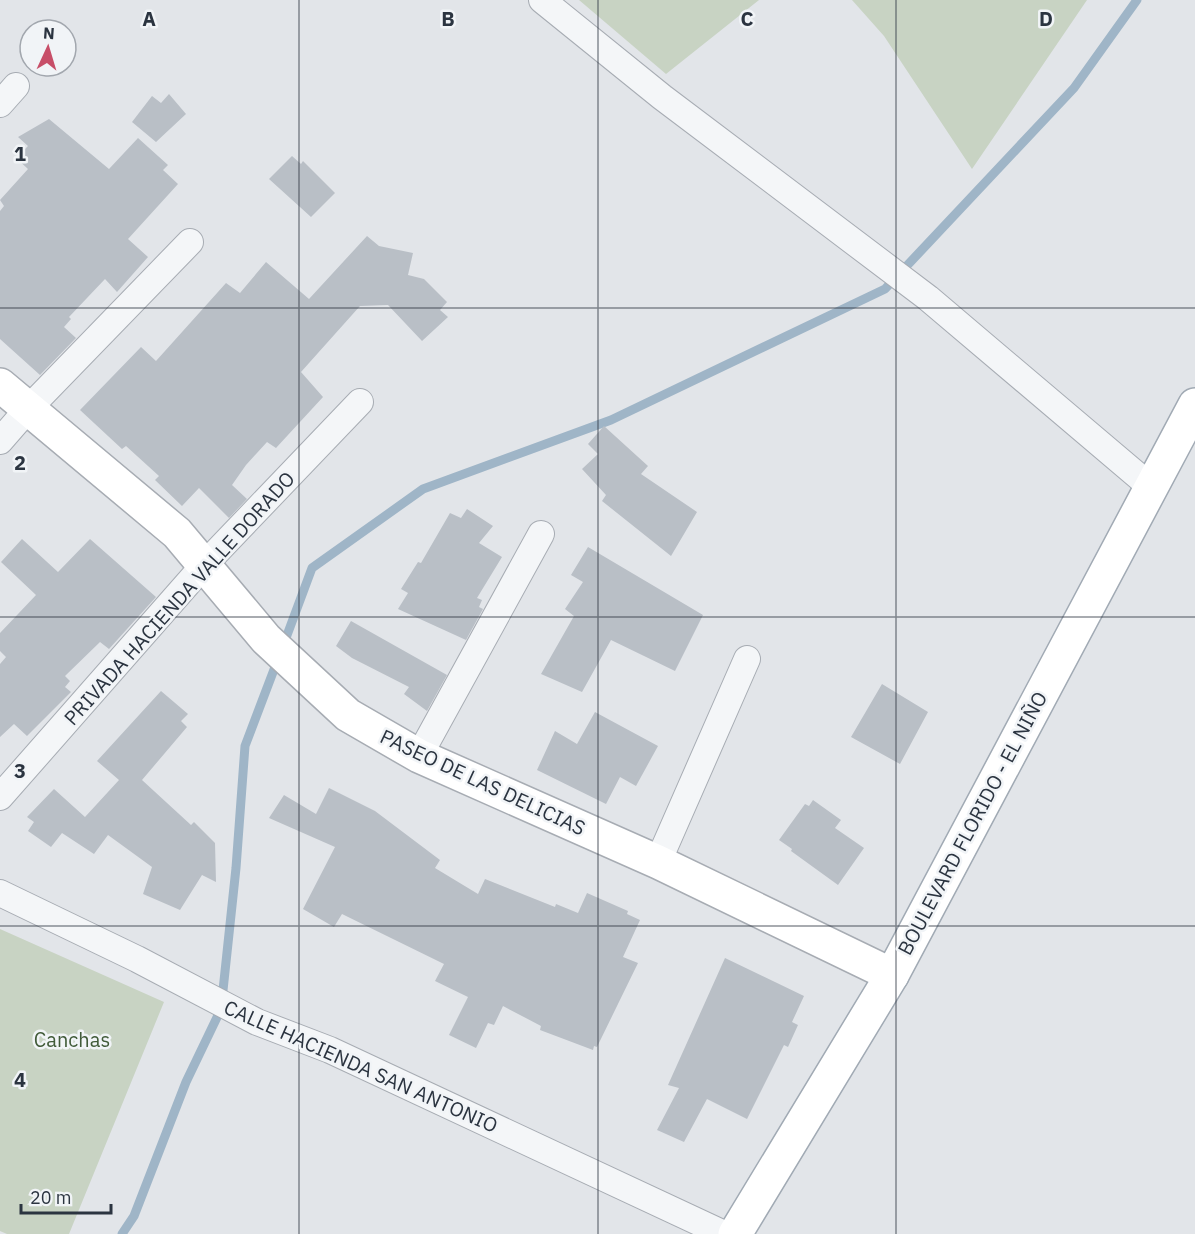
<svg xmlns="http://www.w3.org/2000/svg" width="1195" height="1234" font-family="'IBM Plex Sans',sans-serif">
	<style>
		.green { fill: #c8d3c3 }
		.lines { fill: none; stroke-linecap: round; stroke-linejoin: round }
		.stream { stroke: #9fb5c7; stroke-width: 9 }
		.building { fill: #b9bfc6 }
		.street-casing { stroke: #a7acb3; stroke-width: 28 }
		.secondary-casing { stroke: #a7acb3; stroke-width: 36 }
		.primary-casing { stroke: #a1aab4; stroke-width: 36 }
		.street { stroke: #f4f6f8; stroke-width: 26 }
		.secondary { stroke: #fff; stroke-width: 33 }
		.primary { stroke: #fff; stroke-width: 33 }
		.grid { fill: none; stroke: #2b3440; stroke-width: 1.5; stroke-opacity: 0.55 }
		.labels { text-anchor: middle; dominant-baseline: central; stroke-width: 5; stroke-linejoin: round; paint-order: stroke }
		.street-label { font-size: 20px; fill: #2b3440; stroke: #f1f4f7 }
		.park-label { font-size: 20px; fill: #415b39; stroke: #f1f4f7 }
		.grid-label { font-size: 20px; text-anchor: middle; font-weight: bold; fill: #2b3440; stroke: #f1f4f7; stroke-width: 5; stroke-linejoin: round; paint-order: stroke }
	</style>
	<rect width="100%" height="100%" fill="#e2e5e9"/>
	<!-- green -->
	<path class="green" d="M579 0H759L666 74Z
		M852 0H1087L972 169 884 36Z
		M0 929 164 1002 69 1234H7L0 1231Z"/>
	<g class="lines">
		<!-- stream -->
		<path class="stream" d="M283 646 312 568 423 489 611 420 885 289 1074 88 1137 0
			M122 1234 134 1216 186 1082 221 1009 236 868 245 746 278 659"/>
	</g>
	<!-- building -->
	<path class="building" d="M169 94 186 114 156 142 132 122 152 96 161 103Z
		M49 119 109 169 138 138 168 165 163 170 178 184 128 239 148 257 117 292 105 279 69 317 71 319 64 327 76 338 40 375 0 339V211L4 206 0 200 28 169 16 158 28 146 18 137Z
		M292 156 301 164 303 161 335 193 311 217 269 179Z
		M367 236 379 246 413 253 408 275 424 279 447 302 440 310 448 317 422 341 388 305 360 306 301 372 323 397 276 448 267 442 246 465 232 485 247 499 229 518 199 488 182 506 155 480 159 476 126 446 122 449 80 410 141 347 156 361 226 283 240 293 266 262 309 299Z
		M604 426 648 466 641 474 697 512 671 556 602 501 606 495 582 469 598 454 588 444Z
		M467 509 493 526 479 543 502 557 477 598 482 600 479 607 483 609 466 640 398 609 408 593 401 589 418 562 421 563 450 513 461 518Z
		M22 539 58 572 90 539 156 597 109 649 100 642 65 676 70 681 65 687 71 692 27 736 14 724 0 737V664L6 657 0 651V633L36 595 1 562Z
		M588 547 703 615 675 671 611 640 582 692 541 674 574 616 565 609 583 582 571 575Z
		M351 621 447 675 427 711 404 694 409 687 352 658 336 646Z
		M882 684 928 712 900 764 851 737Z
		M161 691 188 714 181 721 187 727 142 780 191 825 194 822 215 843 216 882 202 875 180 910 143 894 152 867 108 835 94 854 62 833 51 847 28 831 34 822 27 817 54 789 85 817 119 780 97 761Z
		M595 712 658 746 636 786 620 777 606 804 537 770 555 731 577 744Z
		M329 788 375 811 440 860 435 868 478 894 485 879 555 907 556 904 578 913 587 893 628 911 627 914 640 920 623 957 638 963 597 1047 594 1046 593 1050 540 1030 541 1026 503 1006 494 1025 488 1023 476 1048 449 1035 468 997 435 981 444 964 342 914 334 927 303 909 335 847 269 818 284 795 316 814Z
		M813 800 841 820 835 828 864 848 838 885 791 851 792 849 779 840 805 804 809 806Z
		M725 958 804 996 792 1022 798 1025 788 1047 784 1045 747 1119 707 1099 684 1142 657 1130 679 1088 668 1085Z"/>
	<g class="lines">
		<defs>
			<path id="street" d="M542 0 662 97 928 298 1151 487
				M0 104 16 86
				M0 441 27 410 190 242
				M419 756 541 534
				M0 797 204 565 360 402
				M658 862 747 659
				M0 893 137 959 257 1022 330 1050 724 1234"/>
			<path id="secondary" d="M0 385 177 533 266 639 348 715 419 756 658 862 892 975"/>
			<path id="primary" d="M735 1234 892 975 1195 405"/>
		</defs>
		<!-- street casing -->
		<use href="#street" class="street-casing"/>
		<!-- secondary casing -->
		<use href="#secondary" class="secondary-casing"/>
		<!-- primary casing -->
		<use href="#primary" class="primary-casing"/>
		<!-- street -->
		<use href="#street" class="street"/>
		<!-- secondary -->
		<use href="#secondary" class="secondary"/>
		<!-- primary -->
		<use href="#primary" class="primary"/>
	</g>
	<!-- grid -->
	<path class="grid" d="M299 0V1234M598 0V1234M896 0V1234M0 308H1195M0 617H1195M0 926H1195"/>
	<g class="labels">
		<!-- street labels -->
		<g class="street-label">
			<text transform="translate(179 598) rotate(-48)">PRIVADA HACIENDA VALLE DORADO</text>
			<text transform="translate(483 782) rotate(25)">PASEO DE LAS DELICIAS</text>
			<text transform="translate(972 823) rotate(-62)">BOULEVARD FLORIDO - EL NIÑO</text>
			<text transform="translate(361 1066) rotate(24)">CALLE HACIENDA SAN ANTONIO</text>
		</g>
		<!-- park labels -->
		<g class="park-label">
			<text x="72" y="1039">Canchas</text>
		</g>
	</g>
	<g class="grid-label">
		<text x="149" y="26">A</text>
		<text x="448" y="26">B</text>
		<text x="747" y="26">C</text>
		<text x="1046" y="26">D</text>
		<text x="20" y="161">1</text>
		<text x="20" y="470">2</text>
		<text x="20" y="778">3</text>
		<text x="20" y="1087">4</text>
	</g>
	<!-- north arrow -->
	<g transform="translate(48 48) rotate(4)"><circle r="28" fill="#f1f4f7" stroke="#a2a7ae" stroke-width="1.5"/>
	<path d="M0-4.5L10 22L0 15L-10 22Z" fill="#c74e68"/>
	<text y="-9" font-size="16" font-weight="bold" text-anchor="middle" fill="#2b3440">N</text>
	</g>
	<!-- scale -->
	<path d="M21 1204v9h90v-9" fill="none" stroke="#2b3440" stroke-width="3"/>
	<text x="30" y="1204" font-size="18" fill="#2b3440" stroke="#f1f4f7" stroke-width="4.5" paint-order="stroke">20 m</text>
</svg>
